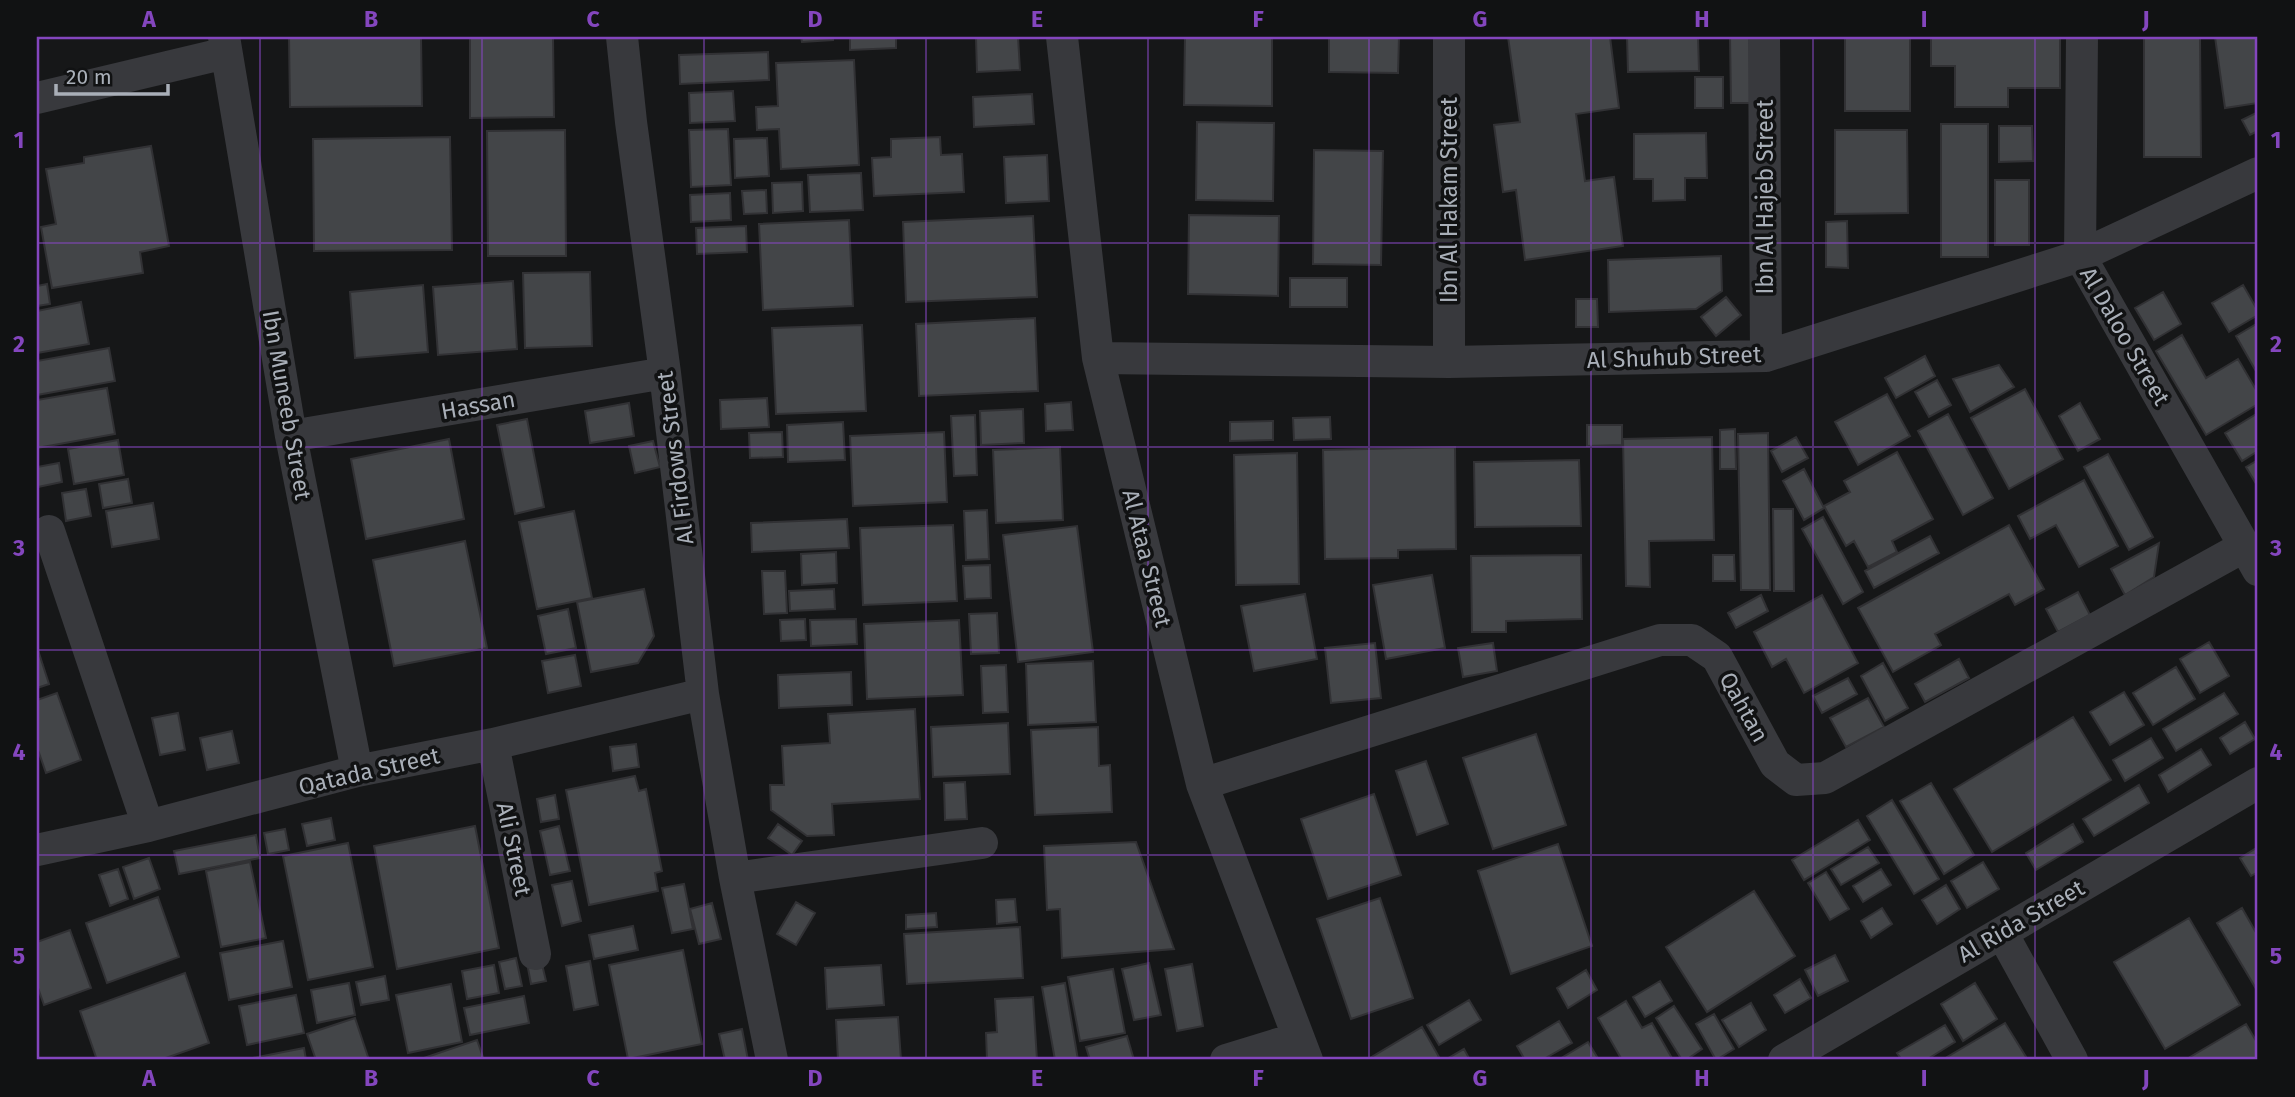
<svg xmlns="http://www.w3.org/2000/svg" width="2295" height="1097" font-family="'Fira Sans',sans-serif">
	<style>
		.building { fill: #434548; stroke: #313134; stroke-width: 2 }
		.lines { fill: none; stroke-linecap: round; stroke-linejoin: round }
		.minor { stroke: #38393d; stroke-width: 32 }
		.grid { fill: none; stroke: #8446be; stroke-width: 2; stroke-opacity: 0.55 }
		.labels { text-anchor: middle; dominant-baseline: central; stroke-width: 7; stroke-linejoin: round; paint-order: stroke }
		.street-label { font-size: 23px; fill: #a9afb8; stroke: #111213 }
		.neatline { fill: none; stroke: #8446be; stroke-width: 2.5 }
		.grid-label { font-size: 23px; text-anchor: middle; font-weight: bold; fill: #8446be }
	</style>
	<rect width="100%" height="100%" fill="#161718"/>
	<!-- building -->
	<path class="building" d="M289 37H421L422 106 290 107Z
		M470 37H553L554 117 470 118Z
		M801 37H833V40L802 42Z
		M850 37H896V48L850 50Z
		M1018 37 1020 70 977 72 976 38Z
		M1185 37H1272V106L1184 105Z
		M1329 37H1399L1398 73 1329 72Z
		M1508 37H1610L1619 108 1576 114 1585 181 1614 177 1623 246 1525 260 1516 190 1503 192 1494 125 1520 122Z
		M1627 37H1698L1699 71 1628 72Z
		M1730 37H1753L1754 103H1731Z
		M1845 37H1910V111H1845Z
		M1931 37H2060V88H2008V107H1955V66H1931Z
		M2144 37H2200L2201 157H2144Z
		M2215 37H2258V103L2225 108Z
		M768 52 769 80 680 84 679 55Z
		M854 60 859 165 781 169 779 129 757 130 756 107 778 106 776 63Z
		M1695 77H1723V108H1695Z
		M733 91 735 121 690 123 689 93Z
		M1032 94 1034 124 974 127 973 97Z
		M2258 112V131L2250 135 2242 120Z
		M1197 122 1274 123 1273 201 1196 200Z
		M1941 124H1988V257H1941Z
		M1999 126H2032L2033 161 1999 162Z
		M728 129 731 185 691 187 689 130Z
		M565 130 566 256H488L487 131Z
		M1835 130H1907L1908 213 1835 214Z
		M1706 133 1707 178H1685V200L1653 201V179H1634V134Z
		M450 137 452 250 314 251 313 139Z
		M940 137 941 155 962 154 964 192 874 196 872 158 891 157V139Z
		M767 138 769 176 735 178 734 139Z
		M151 146 169 246 140 252 143 273 52 288 41 227 56 224 46 169 84 163V157Z
		M1314 150 1383 151 1381 265 1313 264Z
		M1047 155 1049 201 1006 203 1004 157Z
		M861 173 863 210 810 212 808 175Z
		M1995 180H2029V245H1995Z
		M802 182 803 211 773 213 772 183Z
		M766 190 767 213 744 214 742 191Z
		M730 193 731 220 691 222 690 195Z
		M1189 215 1279 216 1278 296 1188 294Z
		M1033 216 1037 297 906 302 903 222Z
		M849 220 853 306 763 310 759 224Z
		M1847 221 1848 268 1826 267V222Z
		M746 226 747 252 697 254 696 228Z
		M1721 256 1722 291 1696 309 1609 312 1608 260Z
		M590 272 592 346 525 348 523 273Z
		M1290 278H1347V307H1290Z
		M513 281 517 349 438 355 433 287Z
		M47 284 50 304 37 306V286Z
		M423 285 428 352 355 358 350 292Z
		M2243 285 2258 311V315L2229 332 2212 303Z
		M2163 292 2181 324 2154 340 2135 308Z
		M1726 297 1741 315 1716 336 1701 317Z
		M1576 299H1597L1598 327H1576Z
		M81 302 89 344 37 353V311Z
		M1035 318 1038 391 919 396 916 324Z
		M2258 323V373H2257L2236 336Z
		M862 325 866 411 776 414 772 328Z
		M2182 335 2206 378 2238 359 2258 393V404L2206 435 2156 351Z
		M109 348 115 381 37 395V361Z
		M1925 356 1935 376 1896 398 1885 378Z
		M1999 365 2014 387 1970 412 1953 379Z
		M1937 380 1951 405 1929 417 1915 392Z
		M107 388 115 434 37 448V400Z
		M2025 389 2063 459 2009 489 1971 418Z
		M1887 394 1910 436 1858 465 1835 422Z
		M767 398 769 427 721 429 720 400Z
		M1071 402 1073 430 1046 431 1045 404Z
		M629 403 634 436 590 443 585 411Z
		M2080 403 2100 439 2078 451 2059 416Z
		M1023 409 1024 443 981 445 980 411Z
		M2258 413V451L2242 461 2225 433Z
		M1948 414 1993 498 1963 515 1918 431Z
		M975 415 977 475 954 476 951 416Z
		M1330 417 1331 439 1294 440 1293 418Z
		M527 419 544 507 515 514 497 425Z
		M1273 421V440L1230 441V422Z
		M843 422 845 460 788 462 787 425Z
		M1587 425H1622V445L1587 446Z
		M1735 429 1736 469H1720V430Z
		M782 432 783 457 750 458 749 433Z
		M944 432 947 502 853 506 850 436Z
		M1768 433 1770 590H1741L1738 434Z
		M1712 437 1714 540 1649 541 1650 587 1626 586 1623 439Z
		M1796 437 1808 458 1782 472 1771 451Z
		M449 439 464 519 366 539 351 459Z
		M118 440 124 475 74 484 68 449Z
		M653 441 660 467 635 473 629 446Z
		M1060 447 1063 520 996 523 993 450Z
		M1455 447 1456 549 1398 550V558L1325 559 1323 450Z
		M1897 452 1933 519 1892 541 1897 552 1868 567 1854 541 1846 546 1824 506 1850 492 1844 481Z
		M1297 453 1299 584 1236 585 1234 455Z
		M2108 454 2153 537 2129 550 2084 467Z
		M1579 460 1581 526 1475 527 1474 462Z
		M2258 460V487L2246 467Z
		M59 463 62 482 38 487 37 467Z
		M1804 469 1824 508 1804 520 1783 481Z
		M128 479 132 503 103 508 99 484Z
		M2084 480 2118 546 2079 567 2056 525 2030 539 2018 516Z
		M86 489 91 516 66 521 62 493Z
		M153 503 159 539 112 547 106 511Z
		M1773 509H1793L1794 591H1774Z
		M987 510 989 559 966 560 964 511Z
		M574 511 592 598 537 609 519 522Z
		M1823 517 1863 592 1843 604 1802 529Z
		M847 519 849 548 752 552 751 523Z
		M953 525 957 601 863 605 860 528Z
		M2009 525 2044 589 2015 605 2009 594 1935 634 1941 645 1893 672 1858 608Z
		M1077 526 1093 652 1018 662 1003 535Z
		M1930 536 1939 553 1874 588 1865 571Z
		M465 541 487 648 394 666 373 560Z
		M2159 543 2154 577 2125 595 2111 569Z
		M836 552 837 583 802 585 801 554Z
		M1581 555 1582 619 1506 621V632H1472L1471 556Z
		M1713 555H1734L1735 581H1713Z
		M990 565 991 598 965 599 963 566Z
		M762 571H785L787 613 764 614Z
		M1432 575 1445 648 1386 659 1373 585Z
		M644 589 654 636 638 663 591 672 577 602Z
		M834 589 835 609 790 611 789 591Z
		M2078 592 2090 615 2058 632 2046 609Z
		M1305 594 1317 659 1254 671 1241 606Z
		M1761 595 1768 611 1736 628 1728 613Z
		M1822 595 1858 663 1804 693 1786 659 1772 667 1754 632Z
		M568 609 576 648 546 654 538 616Z
		M997 613 999 653 971 654 969 614Z
		M805 619 806 640 781 641 780 620Z
		M856 619 857 644 811 646 810 620Z
		M959 620 963 695 867 699 864 624Z
		M2209 642 2229 676 2200 693 2180 659Z
		M1375 643 1381 698 1331 703 1325 648Z
		M1493 643 1497 671 1463 677 1458 648Z
		M37 647 49 684 37 688Z
		M575 655 581 686 548 693 542 661Z
		M1959 659 1969 678 1925 702 1915 684Z
		M1093 661 1096 722 1028 725 1026 664Z
		M1883 663 1908 708 1885 721 1861 676Z
		M1006 665 1008 712 983 713 981 666Z
		M2176 667 2195 699 2153 725 2133 693Z
		M851 672 852 705 779 708 778 675Z
		M1848 678 1857 694 1822 713 1813 696Z
		M2124 692 2144 725 2110 745 2090 712Z
		M57 693 81 760 46 773 37 747V700Z
		M2224 693 2238 714 2176 751 2163 729Z
		M1868 698 1884 727 1846 747 1830 718Z
		M915 709 920 799 832 804 834 835 807 836 771 810 770 785H784L782 746 830 743 828 714Z
		M178 713 185 750 160 755 152 718Z
		M2073 717 2111 780 1992 852 1954 789Z
		M2245 722 2255 739 2230 754 2220 738Z
		M1008 723 1010 774 933 777 931 727Z
		M1098 727 1099 766 1110 765 1112 812 1035 815 1031 730Z
		M232 731 239 763 207 770 200 738Z
		M1536 734 1566 825 1493 849 1463 758Z
		M2151 738 2163 758 2125 781 2113 760Z
		M636 744 639 767 613 771 610 747Z
		M2201 749 2211 765 2168 792 2159 775Z
		M1426 761 1448 824 1417 835 1396 771Z
		M635 776 639 791 646 789 662 871 655 873 658 891 589 905 566 790Z
		M965 782 967 819 945 820 944 783Z
		M1931 783 1974 855 1944 874 1900 801Z
		M2139 785 2149 803 2094 836 2083 819Z
		M1374 794 1401 875 1328 899 1301 819Z
		M555 795 559 819 541 822 537 799Z
		M1892 800 1939 879 1914 894 1867 816Z
		M331 818 335 840 307 846 302 824Z
		M1858 820 1870 840 1804 880 1792 860Z
		M778 824 802 841 792 855 768 838Z
		M2073 824 2083 842 2036 870 2026 853Z
		M475 826 499 948 397 969 374 846Z
		M559 826 570 871 550 875 540 831Z
		M285 829 289 850 268 854 264 833Z
		M256 835 260 858 179 874 174 851Z
		M1136 842 1174 949 1062 958 1060 909 1047 910 1044 846Z
		M348 843 373 967 308 980 283 856Z
		M1558 844 1592 946 1511 974 1478 871Z
		M1868 847 1879 863 1841 885 1831 869Z
		M2258 847V872L2251 876 2240 858Z
		M149 858 160 889 134 899 123 867Z
		M250 862 266 938 221 947 206 871Z
		M1983 862 1999 889 1967 908 1951 881Z
		M118 869 128 899 110 906 99 875Z
		M1881 869 1891 885 1863 902 1853 886Z
		M1826 872 1849 909 1830 920 1808 883Z
		M572 881 581 921 562 926 552 885Z
		M684 884 693 929 672 933 662 888Z
		M1946 885 1960 909 1937 924 1922 900Z
		M1754 891 1795 956 1707 1012 1666 947Z
		M158 897 179 957 107 983 86 923Z
		M1380 898 1413 998 1351 1019 1317 919Z
		M1015 899 1017 922 997 924 996 900Z
		M796 902 815 913 796 945 777 934Z
		M712 903 721 939 699 944 690 909Z
		M1882 908 1892 924 1871 938 1861 921Z
		M2242 908 2258 936V992L2217 923Z
		M936 913 937 927 906 929V915Z
		M2189 918 2240 1005 2165 1049 2114 962Z
		M633 926 638 950 594 959 589 935Z
		M1020 927 1023 978 907 984 904 934Z
		M70 930 91 988 44 1005 37 985V942Z
		M283 941 292 987 229 1000 220 953Z
		M683 950 702 1044 628 1059 609 965Z
		M1835 955 1848 981 1818 996 1805 970Z
		M516 958 522 986 505 989 499 962Z
		M541 960 546 981 531 984 527 963Z
		M590 961 598 1005 574 1010 566 966Z
		M1149 963 1161 1015 1134 1020 1122 969Z
		M1192 964 1203 1026 1177 1031 1165 969Z
		M494 965 499 993 467 999 462 971Z
		M881 965 884 1005 827 1009 825 968Z
		M1113 969 1125 1033 1080 1041 1068 977Z
		M1586 970 1597 990 1568 1008 1557 988Z
		M185 973 209 1043 160 1060H97L80 1011Z
		M385 976 389 1000 361 1005 356 982Z
		M1800 979 1811 998 1785 1013 1774 995Z
		M1660 981 1672 1001 1645 1017 1633 997Z
		M349 983 355 1015 317 1023 311 990Z
		M1065 983 1078 1060H1055L1042 987Z
		M1975 983 1997 1019 1963 1041 1941 1004Z
		M451 984 462 1042 408 1053 396 995Z
		M296 995 304 1033 247 1045 239 1006Z
		M524 996 529 1023 470 1035 464 1008Z
		M1033 997 1037 1060H987L986 1033 997 1032 995 999Z
		M1469 1000 1481 1020 1439 1045 1427 1025Z
		M1626 1001 1642 1028 1652 1023 1673 1060H1622L1598 1018Z
		M1751 1003 1766 1030 1739 1047 1722 1020Z
		M1674 1006 1702 1049 1686 1060H1682L1656 1018Z
		M1714 1014 1734 1049 1716 1060 1696 1024Z
		M898 1017 901 1060H838L836 1020Z
		M355 1018 369 1060H316L307 1034Z
		M1559 1021 1572 1043 1542 1060H1525L1517 1046Z
		M2005 1023 2028 1060H1942Z
		M2246 1024 2258 1044V1060H2185Z
		M1945 1025 1955 1042 1926 1060H1902L1897 1053Z
		M1422 1027 1439 1057 1433 1060H1372L1370 1058Z
		M742 1029 748 1060H725L719 1034Z
		M1127 1036 1134 1060H1090L1086 1047Z
		M477 1040 484 1060H418Z
		M1588 1042 1599 1060H1558Z
		M304 1048 306 1060H247V1059Z
		M1464 1049 1470 1060H1445Z"/>
	<g class="lines">
		<!-- minor -->
		<path class="minor" d="M224 37 291 436 357 771
			M622 37 631 122 665 373 703 694 735 878 772 1060
			M1062 37 1098 358 1202 784 1307 1060
			M1449 37V362
			M1764 37 1766 356
			M2082 37 2080 256 2258 570
			M37 98 226 53
			M1098 358 1449 362 1766 356 2080 256 2258 173
			M291 436 665 373
			M49 531 148 826
			M493 744 535 954
			M1202 784 1660 640H1692L1717 657 1775 764 1796 780 1825 778 2245 546
			M37 850 148 826 357 771 493 744 703 694
			M735 878 982 843
			M2002 933 2072 1060
			M1226 1060 1298 1038
			M1784 1060 2258 783"/>
	</g>
	<!-- grid -->
	<path class="grid" d="M260 37V1060M482 37V1060M704 37V1060M926 37V1060M1148 37V1060M1369 37V1060M1591 37V1060M1813 37V1060M2035 37V1060M37 243H2258M37 447H2258M37 650H2258M37 855H2258"/>
	<g class="labels">
		<!-- street labels -->
		<g class="street-label">
			<text transform="translate(1765 197) rotate(-90)">Ibn Al Hajeb Street</text>
			<text transform="translate(1449 200) rotate(-90)">Ibn Al Hakam Street</text>
			<text transform="translate(2125 336) rotate(60)">Al Daloo Street</text>
			<text transform="translate(1674 357) rotate(-2)">Al Shuhub Street</text>
			<text transform="translate(287 405) rotate(80)">Ibn Muneeb Street</text>
			<text transform="translate(478 405) rotate(-10)">Hassan</text>
			<text transform="translate(675 458) rotate(-97)">Al Firdows Street</text>
			<text transform="translate(1147 558) rotate(76)">Al Ataa Street</text>
			<text transform="translate(1744 707) rotate(61)">Qahtan</text>
			<text transform="translate(369 771) rotate(-13)">Qatada Street</text>
			<text transform="translate(514 849) rotate(78)">Ali Street</text>
			<text transform="translate(2021 921) rotate(-30)">Al Rida Street</text>
		</g>
	</g>
	<!-- border -->
	<rect width="2295" height="1097" fill="none" stroke="#111213" stroke-width="77"/>
	<!-- scale -->
	<path d="M56 84v10h112v-10" fill="none" stroke="#a9afb8" stroke-width="3.5"/>
	<text x="66" y="84" font-size="21" fill="#a9afb8" stroke="#111213" stroke-width="5" paint-order="stroke">20 m</text>
	<rect x="38" y="38" width="2218" height="1020" class="neatline"/>
	<g class="grid-label">
		<text x="149" y="27">A</text>
		<text x="371" y="27">B</text>
		<text x="593" y="27">C</text>
		<text x="815" y="27">D</text>
		<text x="1037" y="27">E</text>
		<text x="1258" y="27">F</text>
		<text x="1480" y="27">G</text>
		<text x="1702" y="27">H</text>
		<text x="1924" y="27">I</text>
		<text x="2146" y="27">J</text>
		<text x="19" y="148">1</text>
		<text x="2276" y="148">1</text>
		<text x="19" y="352">2</text>
		<text x="2276" y="352">2</text>
		<text x="19" y="556">3</text>
		<text x="2276" y="556">3</text>
		<text x="19" y="760">4</text>
		<text x="2276" y="760">4</text>
		<text x="19" y="964">5</text>
		<text x="2276" y="964">5</text>
		<text x="149" y="1086">A</text>
		<text x="371" y="1086">B</text>
		<text x="593" y="1086">C</text>
		<text x="815" y="1086">D</text>
		<text x="1037" y="1086">E</text>
		<text x="1258" y="1086">F</text>
		<text x="1480" y="1086">G</text>
		<text x="1702" y="1086">H</text>
		<text x="1924" y="1086">I</text>
		<text x="2146" y="1086">J</text>
	</g>
</svg>
